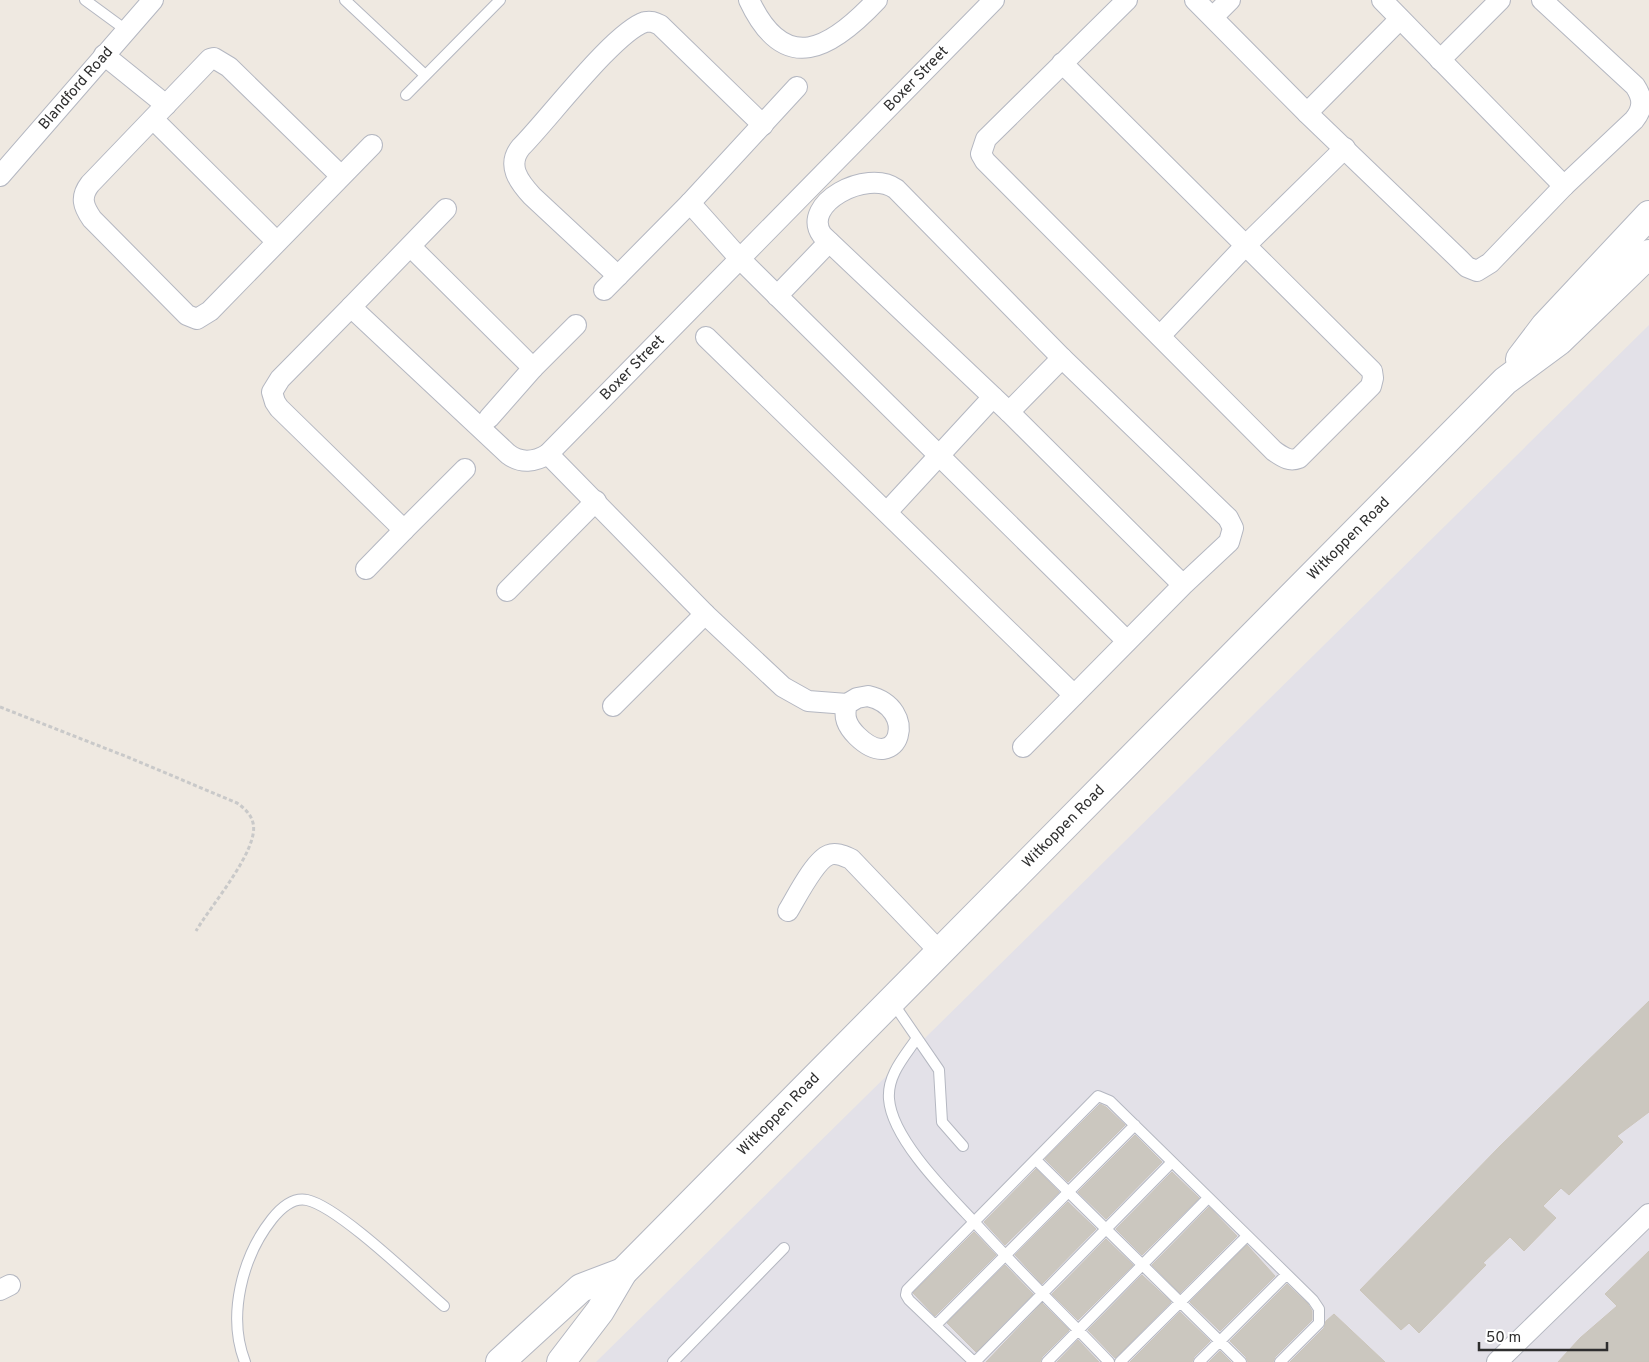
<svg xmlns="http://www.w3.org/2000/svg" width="1649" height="1362" font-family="Overpass,sans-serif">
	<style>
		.industrial { fill: #e3e1e8 }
		.building { fill: #cbc7bf; stroke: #cbc5ba }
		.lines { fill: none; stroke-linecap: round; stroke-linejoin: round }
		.service-casing { stroke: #b4b7c1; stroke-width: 12 }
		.minor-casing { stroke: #b4b7c1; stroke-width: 22 }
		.secondary-casing { stroke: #b4b7c1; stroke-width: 30 }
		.path { stroke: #c9c9c9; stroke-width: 3; stroke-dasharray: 4 2.5; stroke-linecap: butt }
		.service { stroke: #fff; stroke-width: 10 }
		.minor { stroke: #fff; stroke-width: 20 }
		.secondary { stroke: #fff; stroke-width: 28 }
		.labels { text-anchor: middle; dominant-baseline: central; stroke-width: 4; stroke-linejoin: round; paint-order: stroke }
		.street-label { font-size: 15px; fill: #2e2e2e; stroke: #fff }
	</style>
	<rect width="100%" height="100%" fill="#efe9e1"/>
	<!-- industrial -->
	<path class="industrial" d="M1649 325V1362H596Z"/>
	<!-- building -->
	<path class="building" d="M1649 1001V1112L1617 1136 1623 1142 1569 1195 1561 1188 1543 1206 1556 1218 1524 1251 1510 1237 1483 1263 1486 1265 1419 1333 1409 1323 1401 1330 1360 1290 1500 1146Z
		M1100 1104 1106 1107 1125 1125 1068 1182 1045 1159Z
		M1135 1135 1162 1162 1106 1219 1078 1192Z
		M1036 1169 1059 1192 1005 1245 984 1222Z
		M1172 1172 1199 1198 1142 1255 1116 1229Z
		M1068 1202 1096 1229 1042 1284 1015 1255Z
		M1209 1207 1237 1236 1180 1293 1152 1265Z
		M974 1232 996 1255 935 1316 913 1293Z
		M1106 1239 1133 1265 1078 1320 1052 1294Z
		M1247 1245 1275 1276 1220 1331 1190 1302Z
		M1649 1251V1362H1558L1580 1338 1617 1306 1605 1294Z
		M1005 1265 1033 1294 976 1352 947 1323Z
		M1142 1275 1171 1302 1115 1358 1088 1330Z
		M1287 1284 1308 1304 1312 1311V1320L1275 1357 1273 1362H1248L1246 1357 1230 1341Z
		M1042 1303 1069 1330 1042 1357 1040 1362H986Z
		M1180 1312 1210 1341 1194 1357 1192 1362H1130Z
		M1334 1314 1385 1362H1290L1324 1328 1326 1321Z
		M1078 1340 1099 1362H1057Z
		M1220 1351 1231 1362H1209Z"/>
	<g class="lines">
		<defs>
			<path id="service" d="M85 0 126 30
				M345 0 425 75
				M406 95 500 0
				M893 1003 939 1070 942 1122 963 1146
				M917 1038C905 1056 887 1075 889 1099 892 1140 950 1196 977 1225 1020 1272 1065 1316 1109 1362
				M1036 1160 1241 1362
				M936 1325 1135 1125
				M245 1362C227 1316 242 1257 272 1219 280 1209 293 1197 307 1200 339 1207 415 1281 444 1306
				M673 1362 784 1248
				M974 1362 909 1300 906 1295 907 1290 1098 1096 1110 1101 1313 1300 1319 1309V1323L1280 1362
				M975 1362 1172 1162
				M1047 1362 1208 1198
				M1120 1362 1246 1237
				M1199 1362 1286 1275"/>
			<g id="minor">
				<path d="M749 0C785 77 831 49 877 0"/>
				<path d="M1195 0 1307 113 1459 259 1467 267 1477 271 1490 263 1564 186 1634 120C1644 108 1643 98 1635 86L1542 0"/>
				<path d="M1382 0 1564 186"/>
				<path d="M1213 17 1230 0"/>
				<path d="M104 55 166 105"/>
				<path d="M1440 60 1500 0"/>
				<path d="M1062 63 1372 371 1373 378 1371 386 1299 458C1289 462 1283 457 1274 451L985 161 981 154 986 139 1127 0"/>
				<path d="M1307 113 1400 19"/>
				<path d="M153 119 276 241"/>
				<path id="s1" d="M0 176 153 0"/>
				<path d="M341 176 229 67 214 58 210 59 90 184C80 197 83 206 92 219L187 315 197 319 210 311 372 145"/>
				<path d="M690 203 740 259 1127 641"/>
				<path id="s2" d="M446 209 351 307 508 454C521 464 535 462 548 454L994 0"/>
				<path d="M411 247 533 368 576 325"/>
				<path d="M618 276 532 196C519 182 506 165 521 147 548 120 614 32 645 22 651 21 654 22 660 25L763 125"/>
				<path d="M604 290 690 203 797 87"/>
				<path d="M777 296 829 242"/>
				<path d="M351 307 280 379 272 392 275 402 279 408 404 530 366 569"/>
				<path d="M1160 336 1245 246 1345 148"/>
				<path d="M706 337 1074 695"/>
				<path d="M1009 412 1062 358"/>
				<path d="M489 418 533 368"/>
				<path d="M548 454 705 614 783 687 808 701 847 704"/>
				<path d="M887 512 993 397"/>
				<path d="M404 530 465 469"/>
				<path d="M507 591 596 501"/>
				<path d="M868 696C920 708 899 777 857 736 847 726 843 717 847 704L857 698Z"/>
				<path d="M613 706 705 614"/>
				<path d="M1023 747 1183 585 1229 542 1233 528 1228 518 1062 358 896 189C867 168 800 204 822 235L1009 412 1183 585"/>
				<path d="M788 911C796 898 815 860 829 855 836 852 844 856 851 859L939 951"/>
				<path d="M0 1290 10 1285"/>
				<path d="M1497 1362 1649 1214"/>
			</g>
			<g id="secondary">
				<path d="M1520 359 1545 326 1649 215"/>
				<path d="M500 1362 581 1288 623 1272"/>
				<path id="s3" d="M561 1362 600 1311 623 1272 1505 381 1559 341 1649 254"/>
			</g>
		</defs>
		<!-- service casing -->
		<use href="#service" class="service-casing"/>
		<!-- minor casing -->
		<use href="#minor" class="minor-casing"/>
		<!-- secondary casing -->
		<use href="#secondary" class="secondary-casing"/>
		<!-- path -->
		<path class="path" d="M0 707 130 758 237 803C244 808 251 814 253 823 260 849 209 908 196 931"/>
		<!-- service -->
		<use href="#service" class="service"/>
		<!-- minor -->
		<use href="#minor" class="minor"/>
		<!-- secondary -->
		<use href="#secondary" class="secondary"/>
	</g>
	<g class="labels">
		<!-- street labels -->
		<g class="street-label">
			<text stroke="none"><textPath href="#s2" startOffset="920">Boxer Street</textPath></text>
			<text stroke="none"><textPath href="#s1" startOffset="116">Blandford Road</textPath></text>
			<text stroke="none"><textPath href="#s2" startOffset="515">Boxer Street</textPath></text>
			<text stroke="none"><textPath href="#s3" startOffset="1141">Witkoppen Road</textPath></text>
			<text stroke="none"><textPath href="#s3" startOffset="736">Witkoppen Road</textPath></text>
			<text stroke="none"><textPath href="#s3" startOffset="331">Witkoppen Road</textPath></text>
		</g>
	</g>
	<!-- scale -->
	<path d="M1479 1342v8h128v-8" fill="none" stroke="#2e2e2e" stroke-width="2.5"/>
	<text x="1486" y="1342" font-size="15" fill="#2e2e2e" stroke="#ffffff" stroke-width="4" paint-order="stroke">50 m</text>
</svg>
